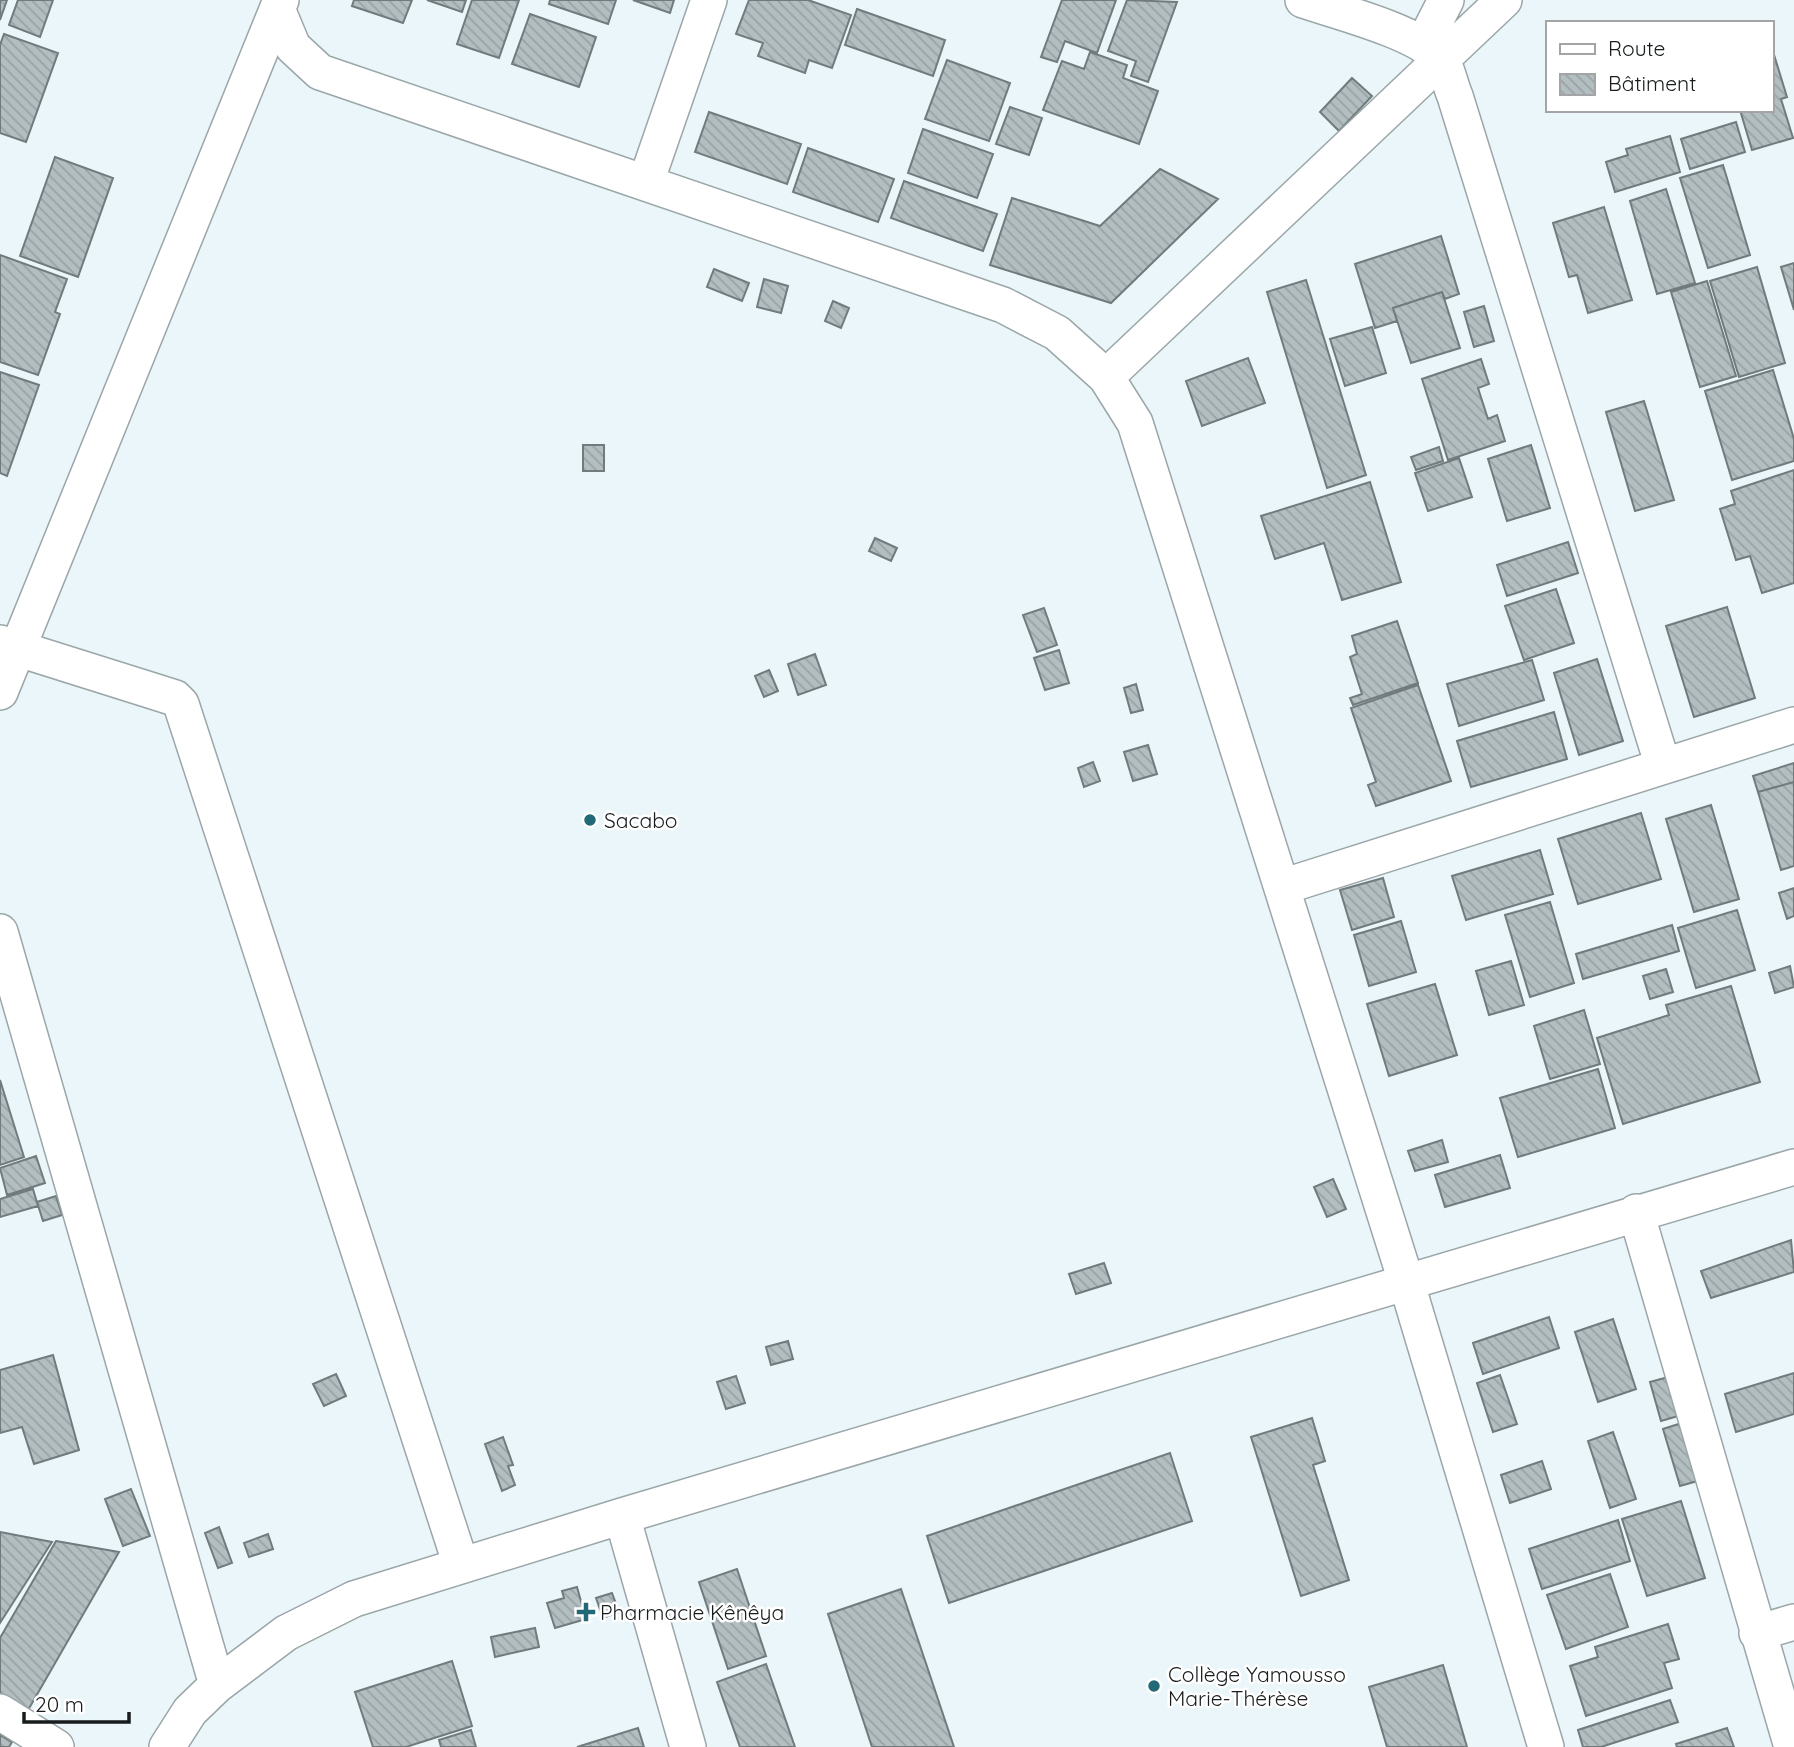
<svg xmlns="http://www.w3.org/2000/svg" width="1794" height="1747" font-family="Quicksand,sans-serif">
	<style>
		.building { fill: url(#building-back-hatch); stroke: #717b7e; stroke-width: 2 }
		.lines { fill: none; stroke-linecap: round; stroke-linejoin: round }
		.minor-casing { stroke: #9ba6a9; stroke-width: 38 }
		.minor { stroke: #fff; stroke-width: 35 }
		.poi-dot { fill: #226977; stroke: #fff; stroke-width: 2.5 }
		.labels { text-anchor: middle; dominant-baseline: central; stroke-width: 5; stroke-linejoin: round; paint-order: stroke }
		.poi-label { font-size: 21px; fill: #181c1d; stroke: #fff; text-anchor: start }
	</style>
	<defs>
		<pattern id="building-back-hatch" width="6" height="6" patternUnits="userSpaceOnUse" patternTransform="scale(1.75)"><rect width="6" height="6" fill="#b3bec1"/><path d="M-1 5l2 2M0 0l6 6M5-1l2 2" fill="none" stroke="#99a3a5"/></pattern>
	</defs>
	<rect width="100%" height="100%" fill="#eaf6f9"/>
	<!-- building -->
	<path class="building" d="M0 0H7L0 20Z
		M18 0H53L40 37 9 25Z
		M354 0H412L403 23 352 6Z
		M427 0H466L462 12Z
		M472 0H519L499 58 457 44Z
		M550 0H616L608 24 549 4Z
		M633 0H674L670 13Z
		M749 0H808L851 15 832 68 809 60 805 73 758 56 763 43 736 34Z
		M1062 0H1116L1097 53 1065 41 1057 62 1041 57Z
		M1127 0 1177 2 1148 82 1131 76 1136 61 1108 51Z
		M857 9 945 40 933 76 845 45Z
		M530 14 596 37 579 87 512 64Z
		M4 34 58 53 26 142 0 133V45Z
		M1771 45 1787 97 1781 99 1793 138 1752 150 1740 110H1771Z
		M1090 52 1127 65 1123 78 1158 91 1139 144 1043 110 1062 61 1084 69Z
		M947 60 1010 83 989 141 925 119Z
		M1352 78 1372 96 1339 131 1320 112Z
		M1010 107 1042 118 1029 155 996 144Z
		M709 112 801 144 787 184 695 152Z
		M1736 122 1745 152 1690 169 1681 139Z
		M923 129 993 154 977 198 908 173Z
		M1670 136 1680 172 1615 192 1606 162 1628 155 1626 149Z
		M808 148 894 179 878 222 793 192Z
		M55 157 113 178 78 277 20 256Z
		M1723 165 1750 255 1708 268 1680 178Z
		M1160 169 1218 199 1111 303 990 265 1012 198 1100 226Z
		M904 181 997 214 983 251 891 218Z
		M1666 189 1695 283 1657 294 1630 201Z
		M1604 207 1632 300 1588 313 1577 275 1569 277 1553 223Z
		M1441 236 1459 294 1445 299 1442 292 1393 308 1397 321 1375 328 1355 264Z
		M0 255 67 279 55 312 60 314 38 375 0 362Z
		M1794 263V310L1781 267Z
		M1757 267 1785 363 1739 377 1710 281Z
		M714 269 749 283 742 301 707 287Z
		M764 279 788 286 781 313 757 307Z
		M1306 280 1366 475 1327 488 1267 292Z
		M1707 281 1736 376 1700 387 1671 292Z
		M1442 292 1460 348 1411 363 1393 308Z
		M833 301 849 308 841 328 825 321Z
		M1484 306 1494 341 1474 347 1464 312Z
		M1372 327 1386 373 1345 386 1330 339Z
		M1248 358 1265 403 1202 426 1186 381Z
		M1481 359 1489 384 1478 388 1488 419 1497 415 1505 441 1448 460 1422 379Z
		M1773 370 1794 439V461L1732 480 1705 391Z
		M0 372 39 385 7 476 0 473Z
		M1644 401 1674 500 1635 511 1606 412Z
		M583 445H604V471H583Z
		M1531 445 1550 508 1507 521 1488 459Z
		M1439 447 1443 461 1416 470 1411 457Z
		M1459 458 1472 497 1428 511 1415 473Z
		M1794 470V583L1762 593 1750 556 1736 560 1720 509 1735 504 1731 491Z
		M1370 482 1401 582 1342 600 1324 543 1275 559 1261 516Z
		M875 538 897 548 891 561 869 551Z
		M1568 542 1578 573 1507 596 1497 565Z
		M1556 589 1574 643 1524 660 1505 606Z
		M1727 607 1755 698 1694 717 1666 626Z
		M1044 608 1057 645 1037 652 1023 615Z
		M1397 621 1418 683 1353 705 1350 698 1362 694 1350 657 1357 654 1352 636Z
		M1059 650 1069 683 1045 690 1034 658Z
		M815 654 826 685 798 695 788 664Z
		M1597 659 1623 741 1579 755 1554 673Z
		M1532 660 1544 700 1459 726 1447 684Z
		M769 670 778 691 764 697 755 676Z
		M1136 684 1143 710 1131 713 1124 688Z
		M1418 685 1451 781 1376 806 1368 785 1376 782 1351 708Z
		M1554 712 1567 759 1471 787 1457 741Z
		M1148 745 1157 774 1133 781 1124 752Z
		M1093 762 1100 781 1084 787 1078 768Z
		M1794 763V782L1758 792 1753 776Z
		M1794 782V866L1781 870 1758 792Z
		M1711 805 1739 899 1694 912 1666 819Z
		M1641 813 1661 879 1578 904 1558 839Z
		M1540 850 1553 894 1466 920 1452 876Z
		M1383 878 1394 917 1352 930 1340 890Z
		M1794 888V916L1787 919 1779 893Z
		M1550 902 1574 983 1530 997 1505 915Z
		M1737 910 1755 970 1696 988 1678 928Z
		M1401 921 1416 972 1369 986 1354 935Z
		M1672 925 1679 951 1583 979 1576 954Z
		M1511 961 1524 1005 1489 1015 1476 971Z
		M1790 966 1794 987 1775 993 1769 973Z
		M1666 969 1673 992 1650 999 1643 976Z
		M1435 984 1457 1055 1389 1076 1367 1004Z
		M1731 986 1760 1082 1623 1124 1597 1038 1669 1015 1666 1005Z
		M1584 1010 1600 1064 1550 1079 1534 1026Z
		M1598 1069 1615 1128 1518 1157 1500 1098Z
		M0 1080 24 1157 0 1165Z
		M1442 1140 1448 1162 1415 1171 1408 1151Z
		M1500 1155 1510 1188 1445 1207 1435 1175Z
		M36 1156 45 1183 7 1195 0 1168Z
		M1333 1179 1346 1209 1327 1217 1314 1187Z
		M33 1189 38 1206 0 1217V1199Z
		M56 1196 62 1215 43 1221 37 1202Z
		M1791 1240 1794 1272 1711 1298 1701 1271Z
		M1104 1263 1111 1283 1076 1294 1069 1274Z
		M1549 1317 1559 1348 1483 1374 1473 1343Z
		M1613 1319 1636 1389 1598 1402 1575 1332Z
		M788 1341 793 1359 771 1365 766 1347Z
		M53 1355 79 1450 34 1464 22 1427 0 1433V1370Z
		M1794 1373V1414L1736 1432 1725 1394Z
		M336 1374 346 1396 324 1406 313 1384Z
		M1500 1375 1517 1424 1493 1432 1477 1383Z
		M736 1376 745 1403 726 1409 717 1382Z
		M1672 1376 1685 1414 1661 1421 1650 1382Z
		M1312 1418 1325 1461 1313 1465 1349 1580 1301 1596 1251 1437Z
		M1691 1420 1708 1478 1680 1486 1663 1429Z
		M1613 1432 1636 1499 1610 1508 1588 1441Z
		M503 1437 513 1465 508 1466 515 1485 502 1491 485 1444Z
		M1170 1453 1192 1521 949 1603 927 1536Z
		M1542 1461 1551 1489 1510 1503 1501 1475Z
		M131 1489 150 1536 123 1546 105 1499Z
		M1681 1501 1705 1578 1647 1596 1622 1519Z
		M1618 1520 1630 1561 1542 1589 1529 1549Z
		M219 1527 232 1563 218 1568 205 1533Z
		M0 1532 52 1542 0 1623Z
		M268 1534 273 1549 249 1557 244 1543Z
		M56 1541 119 1552 27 1712 0 1697V1638Z
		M737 1569 766 1656 728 1669 699 1582Z
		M1610 1574 1628 1627 1566 1649 1547 1595Z
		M577 1587 586 1619 555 1628 547 1603 564 1598 562 1591Z
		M901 1589 954 1747H872L828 1614Z
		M612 1593 619 1612 603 1618 596 1598Z
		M1668 1624 1679 1659 1664 1663 1672 1688 1586 1716 1570 1666 1598 1657 1595 1647Z
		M535 1628 539 1647 495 1657 491 1637Z
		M452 1661 472 1726 406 1747H373L355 1692Z
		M766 1664 795 1747H740L717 1682Z
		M1443 1665 1467 1747H1387L1369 1687Z
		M1670 1700 1678 1722 1601 1747H1583L1578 1730Z
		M638 1728 644 1747H577Z
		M1727 1728 1734 1747H1677L1676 1744Z
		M471 1730 476 1747H441L439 1740Z
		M0 1735 12 1742 9 1747H0Z"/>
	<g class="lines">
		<defs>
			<path id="minor" d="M1303 0C1339 12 1413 31 1438 56 1447 65 1450 85 1455 96L1663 766
				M278 11 293 47 320 72 1003 305 1057 333 1106 377 1135 423 1406 1281 1546 1747
				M1423 45 1446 0
				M646 182 709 0
				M1106 377 1504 0
				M0 643 175 698 181 704 461 1565
				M0 692 281 0
				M1282 887 1794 725
				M0 932 217 1685
				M1636 1212 1792 1747
				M622 1516 688 1747
				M1757 1633 1794 1622
				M0 1712 56 1747
				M167 1747 190 1711 217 1685 286 1633 354 1599 622 1516 1794 1167"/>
		</defs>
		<!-- minor casing -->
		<use href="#minor" class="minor-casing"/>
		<!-- minor -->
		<use href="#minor" class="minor"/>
	</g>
	<!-- markers -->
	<g class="poi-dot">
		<circle cx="590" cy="820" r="7"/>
		<path d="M582.5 1601.5h7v7h7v7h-7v7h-7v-7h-7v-7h7z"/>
		<circle cx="1154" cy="1686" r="7"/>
	</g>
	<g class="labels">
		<!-- poi labels -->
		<g class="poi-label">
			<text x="604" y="820">Sacabo</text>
			<text x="600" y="1612">Pharmacie Kênêya</text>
			<text x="1168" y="1674">Collège Yamousso<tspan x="1168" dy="24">Marie-Thérèse</tspan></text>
		</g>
	</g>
	<!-- legend -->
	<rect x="1546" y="21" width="228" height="91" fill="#ffffff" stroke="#a3a4a5" stroke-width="2"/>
	<rect x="1560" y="44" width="35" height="10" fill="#ffffff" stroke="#a3a4a5" stroke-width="2"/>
	<text x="1608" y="56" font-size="21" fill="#181c1d">Route</text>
	<rect x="1560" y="74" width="35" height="21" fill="url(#building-back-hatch)" stroke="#a3a4a5" stroke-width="2"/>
	<text x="1608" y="91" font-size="21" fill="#181c1d">Bâtiment</text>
	<!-- scale -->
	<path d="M24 1712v10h105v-10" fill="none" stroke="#181c1d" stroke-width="3.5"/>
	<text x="35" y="1712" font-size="21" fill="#181c1d" stroke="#ffffff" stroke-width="5" paint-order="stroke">20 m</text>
</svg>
